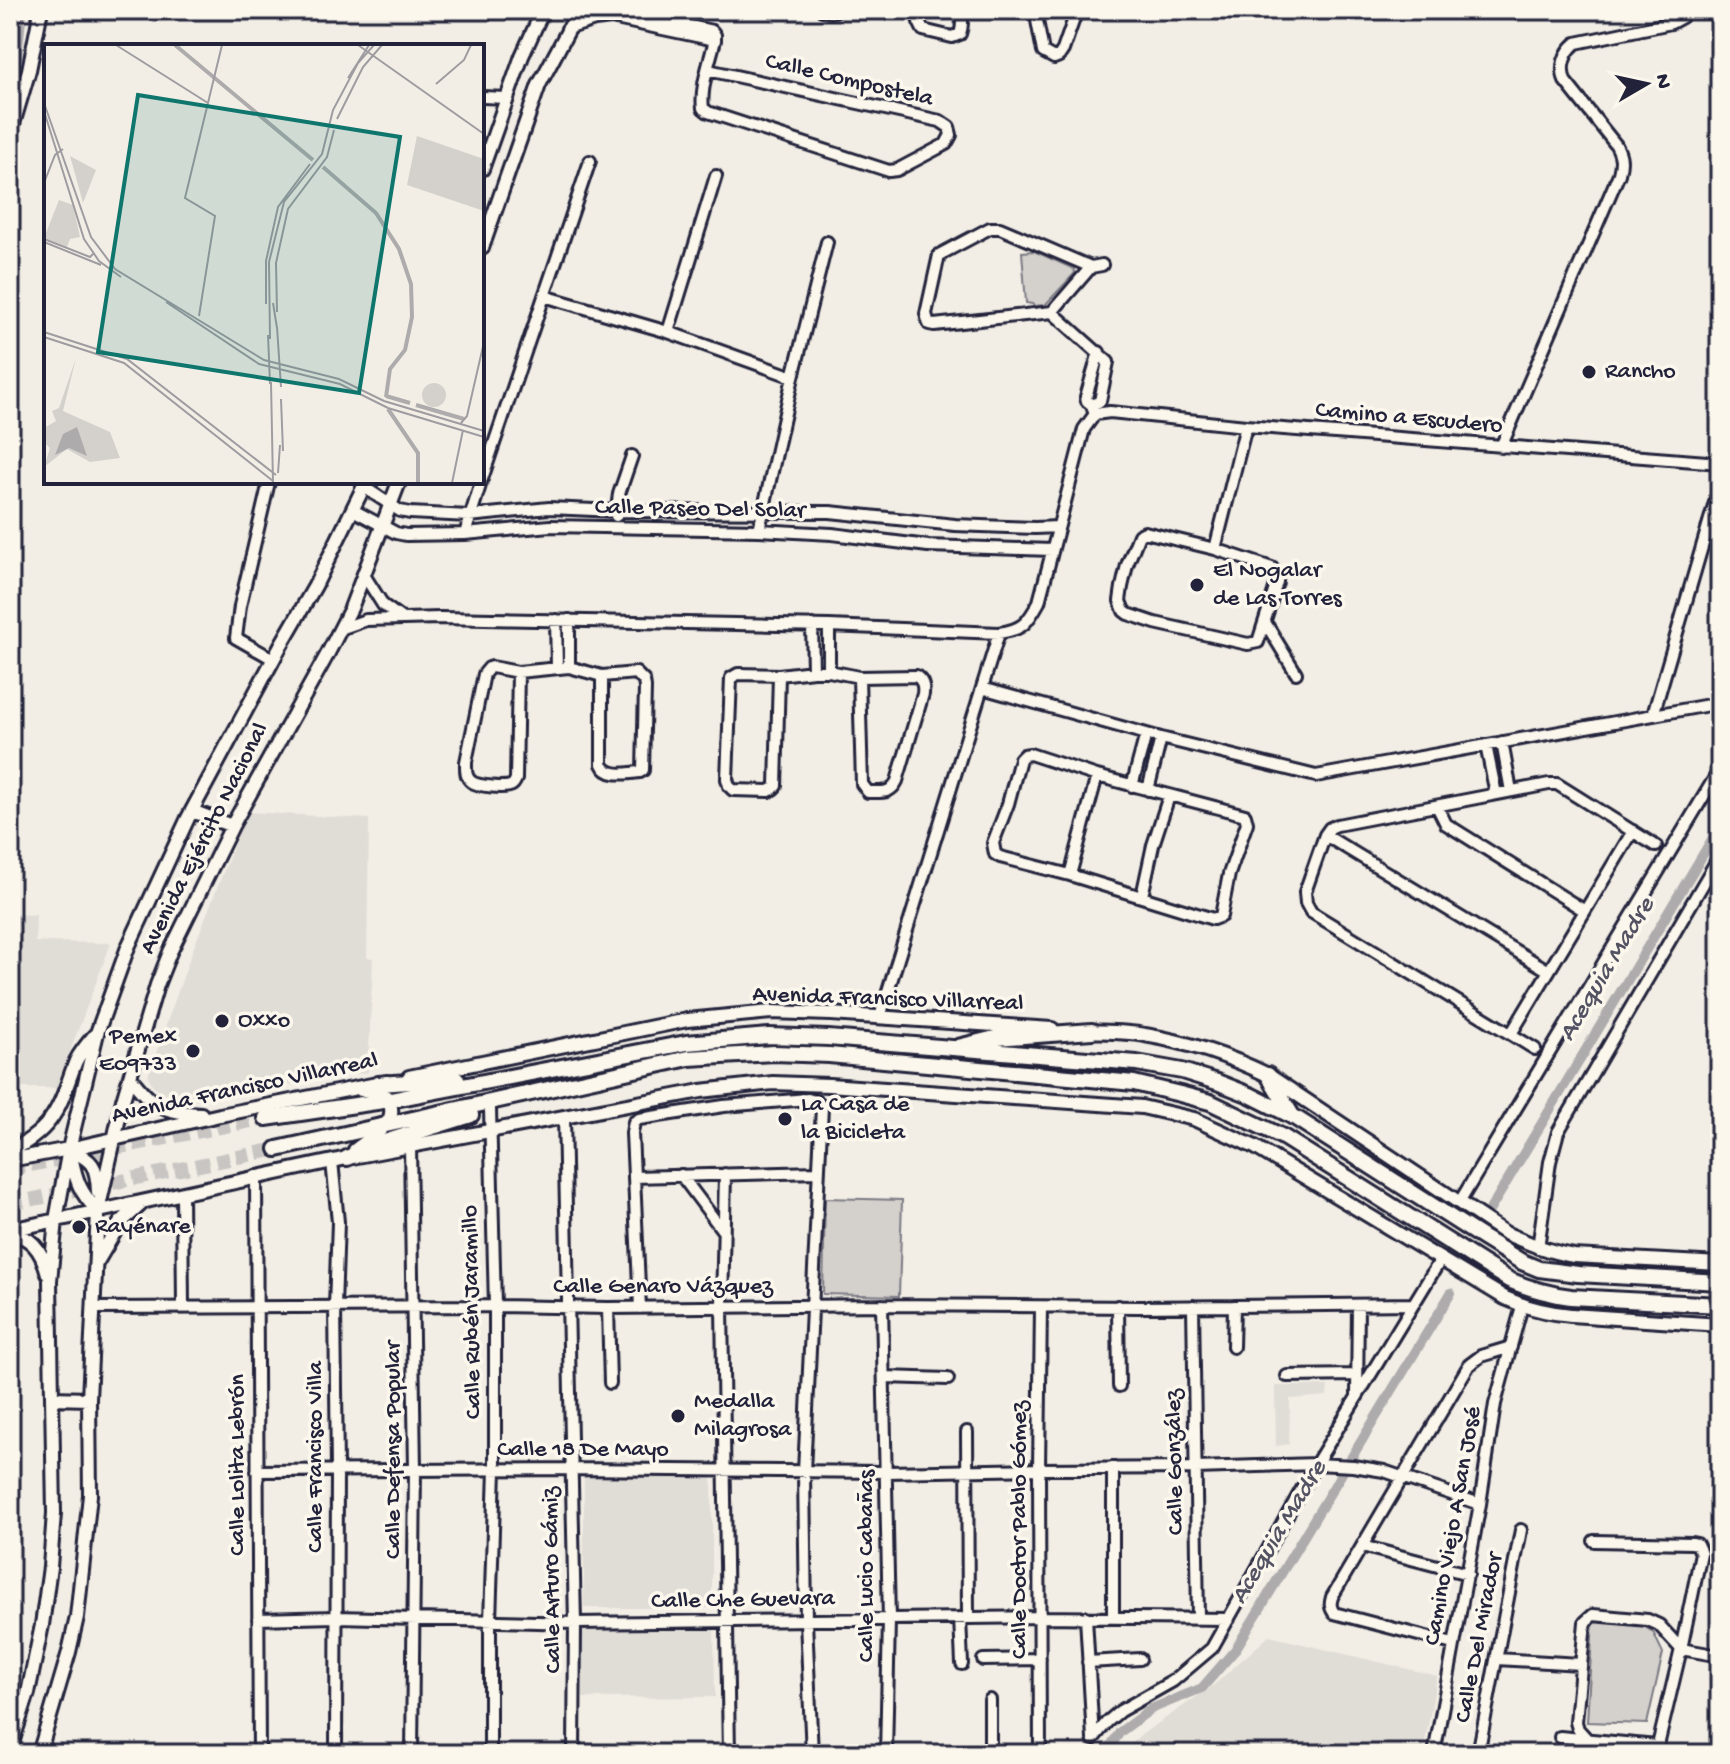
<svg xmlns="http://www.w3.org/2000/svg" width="1730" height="1764" font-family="'Gochi Hand',sans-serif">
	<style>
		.built { fill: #e0dcd6 }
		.green { fill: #d4d1cc; stroke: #7b7a84; stroke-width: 2 }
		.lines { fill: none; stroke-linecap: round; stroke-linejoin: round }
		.canal { stroke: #aeabad; stroke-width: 10 }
		.highway-tunnel { stroke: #c8c5c3; stroke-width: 14; stroke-dasharray: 14 7; stroke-linecap: butt }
		.minor-casing { stroke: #22223b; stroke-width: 16 }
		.major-casing { stroke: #22223b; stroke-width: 18 }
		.highway-casing { stroke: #22223b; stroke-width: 20 }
		.minor { stroke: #fbf7ec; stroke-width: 10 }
		.major { stroke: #fbf7ec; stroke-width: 12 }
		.highway { stroke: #fbf7ec; stroke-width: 14 }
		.poi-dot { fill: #22223b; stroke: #fbf7ec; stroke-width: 3 }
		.labels { text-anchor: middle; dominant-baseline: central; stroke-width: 7; stroke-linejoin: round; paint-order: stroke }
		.street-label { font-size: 24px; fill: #22223b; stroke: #fbf7ec }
		.poi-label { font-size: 24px; fill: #22223b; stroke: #fbf7ec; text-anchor: start }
		.water-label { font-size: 26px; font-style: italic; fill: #535263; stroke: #fbf7ec }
		.inset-river { fill: none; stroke: #aeabad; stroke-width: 4 }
		.inset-road { fill: none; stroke: #9f9ca1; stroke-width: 2 }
		.view { fill: #0f766e; fill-opacity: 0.15; stroke: #0f766e; stroke-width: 4 }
		.inset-edge { fill: none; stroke: #22223b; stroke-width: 4 }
	</style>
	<rect width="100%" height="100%" fill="#f2eee5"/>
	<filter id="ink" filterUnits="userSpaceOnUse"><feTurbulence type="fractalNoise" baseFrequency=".0125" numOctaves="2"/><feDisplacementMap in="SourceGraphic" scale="16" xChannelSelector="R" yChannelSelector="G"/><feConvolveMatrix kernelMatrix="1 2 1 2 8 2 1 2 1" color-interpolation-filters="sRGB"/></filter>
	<g filter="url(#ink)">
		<!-- built -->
		<path class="built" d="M247 812 369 819 367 958H373L368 1072 194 1100 180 1099 162 1093 153 1086 148 1076 192 952Z
			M10 914 36 915 35 942 111 943 56 1088H10Z
			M1275 1386H1328L1327 1396 1290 1399 1289 1444 1276 1446Z
			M584 1477H712V1608H584Z
			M714 1629 715 1697 583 1698 582 1630Z
			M1269 1636 1437 1676 1423 1754H1121L1141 1735 1214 1685Z"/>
		<!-- green -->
		<path class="green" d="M1034 251 1074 269 1075 273 1045 305 1035 306 1032 304 1026 303 1022 252Z
			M825 1198 902 1200 899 1296 823 1294Z
			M1593 1620 1635 1621 1653 1632 1663 1653 1647 1724 1587 1722Z"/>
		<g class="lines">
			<!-- canal -->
			<path class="canal" d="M10 86 15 76 22 10
				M1485 1218 1720 826
				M1105 1754 1120 1732 1151 1709 1202 1688 1235 1650 1451 1293"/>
			<!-- highway-tunnel -->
			<path class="highway-tunnel" d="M10 1169 266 1118
				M10 1204 277 1149"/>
			<defs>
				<path id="minor" d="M618 10 712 31 715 35V40
					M822 10 831 12 838 10
					M917 10 919 22 923 30 952 37 960 34C963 25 962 19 961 10
					M1035 10 1043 52 1054 58 1059 56 1063 50 1077 10
					M567 29 595 20 611 18 715 40
					M708 70 940 121 949 127 951 135 946 144 897 170 889 171 708 112 703 108C700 89 710 60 715 40
					M482 97 507 98
					M1091 267 1052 312 934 325 929 324 926 314 939 255 990 228H1000L1091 267 1102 265
					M544 296 668 332 793 377
					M1052 312 1108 362 1100 401 1092 405
					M668 332 716 176
					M1094 412 1092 405 1087 401 1086 397 1099 352
					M1095 414 1110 412 1246 426 1720 463
					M1501 447 1619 174C1622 162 1622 156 1616 145L1565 81C1560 67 1564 53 1576 43L1671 23 1682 17 1687 10
					M482 479 590 161
					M269 482 240 606 236 638 273 659
					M364 487 400 511 410 513 469 516 549 508 616 511 830 512 955 525 1035 528 1058 527
					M353 510 396 533 406 535 465 534 550 526 759 530 832 534 928 546 1052 550
					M616 516 619 494 632 456
					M759 530 793 377 827 242
					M1145 532 1215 549 1272 568 1277 577V582L1258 642 1248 644 1155 623 1128 614 1124 611 1120 601 1122 587 1127 565 1139 535Z
					M465 534 481 482
					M1215 549 1246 426
					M364 575 383 605 401 618
					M556 620 557 667
					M1265 622 1296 673
					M812 625 813 671
					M829 626V671
					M340 629 366 620 440 618 829 626 999 633C1023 630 1028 622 1039 602L1084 429 1095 414
					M569 667V620
					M518 672 516 779C515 781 514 784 512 785 507 789 477 786 472 782 465 777 466 770 466 762L484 674 489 668 492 667 518 672 569 667 602 676 636 673 644 681 645 688 643 770 640 772C627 773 608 778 602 764V676
					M779 675 776 786 773 789 769 791 733 790 729 786 727 779 731 678 738 674 779 675 813 671H829L859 677 916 676C923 681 924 686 923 694L897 781C891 794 882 792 868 792L862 784 859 677
					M982 688 1161 738 1316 776 1720 703
					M1653 715 1720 485
					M1502 742 1511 791
					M1486 745 1496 794
					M1030 754 1097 776 1245 815 1247 823 1229 874 1221 916 1213 919 1070 875 1000 857 995 854 993 843 1008 804 1020 759 1024 755Z
					M1132 786 1146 734
					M1148 790 1161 738
					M1437 806 1446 824 1585 911
					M1325 835 1549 971
					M1070 875 1097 776
					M1142 896 1153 845 1169 796
					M880 1017 999 633
					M1511 1034 1633 831
					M1535 1049 1311 912 1306 903 1305 892 1325 835 1330 828 1337 825 1549 784H1557L1656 846
					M564 1117 575 1623 574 1754
					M410 1145 415 1469 412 1754
					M332 1161 338 1222 335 1307 337 1469 336 1754
					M725 1174 722 1307 729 1754
					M681 1175 723 1231
					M256 1176 259 1754
					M634 1177 818 1172
					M182 1193 183 1307
					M1459 1203 1720 769
					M1538 1248 1550 1162 1558 1132 1720 855
					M882 1305 889 1620 886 1754
					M1118 1306 1119 1386
					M1193 1306 1198 1618
					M93 1308 495 1306 608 1308 882 1305 1140 1307 1413 1304
					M608 1308 610 1383
					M640 1308 632 1133 634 1122 639 1119 724 1106 808 1099 818 1102 822 1107 804 1471 806 1621 812 1754
					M1233 1347 1234 1306
					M1287 1376 1357 1375
					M885 1377 948 1379
					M1357 1396 1358 1305
					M967 1432 968 1618
					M257 1471 572 1469 887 1472 1039 1469 1196 1468 1316 1464 1353 1466 1384 1471 1480 1504
					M1594 1541 1692 1543 1697 1544 1701 1553 1681 1649 1656 1754
					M1362 1546 1468 1574
					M1086 1617 1093 1739
					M1113 1617V1468
					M960 1618 962 1664
					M258 1619 336 1617 575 1623 1040 1617 1229 1619
					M1453 1644 1334 1613C1330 1607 1330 1604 1332 1597L1469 1365 1481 1356 1511 1347
					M1497 1659 1580 1664
					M983 1660 1040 1659
					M1088 1662 1140 1659
					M1560 1737 1657 1746
					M1093 1739 1107 1722 1120 1711 1173 1681 1212 1648 1316 1464 1441 1259
					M1587 1739 1578 1729 1576 1722 1585 1622 1593 1615 1648 1620 1659 1625 1681 1649 1720 1656
					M490 1754V1621L495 1470V1306L490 1109
					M990 1754V1700
					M1040 1754 1039 1469 1041 1307
					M1434 1754 1480 1504 1495 1404 1522 1306
					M1478 1754 1521 1530"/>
				<path id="major" d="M10 134 29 70 41 10
					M482 169 522 56 543 10
					M482 248 539 85 579 10
					M192 811 232 826
					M1083 1031C1103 1032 1124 1031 1145 1035 1187 1042 1229 1056 1268 1075L1505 1233C1528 1243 1549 1252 1574 1256L1720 1264
					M130 1077C152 1107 164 1112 201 1114
					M409 1077 687 1020 771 1012 831 1014 1052 1029
					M69 1149C93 1161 97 1165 98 1192
					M355 1150C365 1142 377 1135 385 1125 390 1120 392 1114 391 1108 390 1092 374 1091 361 1090
					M10 1152C25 1143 40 1134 50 1120 63 1103 68 1080 76 1061 81 1051 88 1043 95 1035
					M71 1156C76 1181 80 1193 98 1211
					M10 1160 69 1149 220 1115 387 1082
					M10 1230 347 1158 701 1091 773 1083 829 1085 1142 1107 1194 1119 1255 1147 1505 1298C1527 1308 1547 1313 1571 1315L1720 1325
					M10 1234C33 1235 43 1254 48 1274
					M97 1262 120 1223 141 1204
					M52 1398 89 1399
					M10 1749 28 1693 42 1625 50 1567 54 1513 50 1281 56 1220 69 1149 97 1033 128 947 188 818 281 645 315 586 366 482
					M39 1754 69 1652 77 1617 90 1495 89 1399 98 1211 123 1100 157 985 170 952 232 826 327 655 351 608 399 482"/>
				<path id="highway" d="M958 1047 995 1038 1092 1031
					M1268 1075 1293 1117
					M378 1084 457 1079
					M266 1118 390 1100 686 1043 769 1036 828 1038 1137 1063 1182 1071 1217 1082 1250 1095 1294 1117 1483 1238 1522 1262 1539 1269 1578 1274 1720 1282
					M277 1149 689 1058 774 1053 829 1055 1134 1083 1180 1094 1210 1102 1283 1137 1509 1280C1530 1289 1549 1294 1571 1297L1720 1305
					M347 1158 372 1146 471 1115"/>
			</defs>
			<!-- minor casing -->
			<use href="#minor" class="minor-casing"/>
			<!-- major casing -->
			<use href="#major" class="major-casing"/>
			<!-- highway casing -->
			<use href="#highway" class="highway-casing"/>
			<!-- minor -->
			<use href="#minor" class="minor"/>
			<!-- major -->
			<use href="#major" class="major"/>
			<!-- highway -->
			<use href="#highway" class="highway"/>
		</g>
	</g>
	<!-- markers -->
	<g class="poi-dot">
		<circle cx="1589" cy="372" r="8"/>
		<circle cx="1197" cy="585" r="8"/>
		<circle cx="222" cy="1021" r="8"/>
		<circle cx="193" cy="1051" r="8"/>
		<circle cx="785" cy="1119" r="8"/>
		<circle cx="79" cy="1227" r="8"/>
		<circle cx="678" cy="1416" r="8"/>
	</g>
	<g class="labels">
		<!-- street labels -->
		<g class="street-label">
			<text transform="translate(849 81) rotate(13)">Calle Compostela</text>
			<text transform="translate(1409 419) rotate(5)">Camino a Escudero</text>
			<text transform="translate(700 510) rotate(1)">Calle Paseo Del Solar</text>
			<text transform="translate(205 839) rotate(-63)">Avenida Ejército Nacional</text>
			<text transform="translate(888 1000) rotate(2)">Avenida Francisco Villarreal</text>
			<text transform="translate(245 1089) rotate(-12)">Avenida Francisco Villarreal</text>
			<text x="663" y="1287">Calle Genaro Vázquez</text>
			<text transform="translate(473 1312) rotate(-91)">Calle Rubén Jaramillo</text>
			<text transform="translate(394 1450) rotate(-90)">Calle Defensa Popular</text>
			<text x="583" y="1450">Calle 18 De Mayo</text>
			<text transform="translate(316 1457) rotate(-90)">Calle Francisco Villa</text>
			<text transform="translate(1176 1462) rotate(-91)">Calle González</text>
			<text transform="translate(238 1465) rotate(-90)">Calle Lolita Lebrón</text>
			<text transform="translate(1454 1526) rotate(-80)">Camino Viejo A San José</text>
			<text transform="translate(1020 1530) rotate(-90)">Calle Doctor Pablo Gómez</text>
			<text transform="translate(867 1566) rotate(-90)">Calle Lucio Cabañas</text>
			<text transform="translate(553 1580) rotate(-91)">Calle Arturo Gámiz</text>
			<text transform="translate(743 1601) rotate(-1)">Calle Che Guevara</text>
			<text transform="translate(1480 1638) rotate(-79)">Calle Del Mirador</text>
		</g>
		<!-- poi labels -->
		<g class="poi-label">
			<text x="1605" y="372">Rancho</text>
			<text x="1213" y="571">El Nogalar<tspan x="1213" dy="28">de Las Torres</tspan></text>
			<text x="238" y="1021">Oxxo</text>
			<text x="177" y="1037" text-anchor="end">Pemex<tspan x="177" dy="28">E09733</tspan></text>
			<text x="801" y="1105">La Casa de<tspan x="801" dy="28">la Bicicleta</tspan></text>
			<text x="95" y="1227">Rayénare</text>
			<text x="694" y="1402">Medalla<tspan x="694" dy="28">Milagrosa</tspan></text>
		</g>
		<!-- water labels -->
		<g class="water-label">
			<text transform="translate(1608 970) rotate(-59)">Acequia Madre</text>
			<text transform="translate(1280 1533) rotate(-59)">Acequia Madre</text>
		</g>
	</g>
	<!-- overview -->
	<g transform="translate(44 44)">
		<rect width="440" height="440" fill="#f2eee5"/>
		<path d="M373 92 440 115V167L363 141ZM26 112 52 126 39 159 30 126ZM15 156 29 161 36 193 26 195 23 203 0 194ZM32 314 19 367 66 388 76 414 46 418 23 405 0 423 6 404 0 398V384L12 377 8 367 15 364ZM378 351a12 12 0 1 1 24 0a12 12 0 1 1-24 0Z" fill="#d4d1cc"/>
		<path d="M33 383 43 412 25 404 11 411 19 390Z" fill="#aeabad"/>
		<path class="inset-river" d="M131 1 269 116M279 123 332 169 355 205 367 240 368 273 361 306 346 325 342 353M342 352 366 359M372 361 420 375M344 365 374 409V439"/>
		<path class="inset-road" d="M72 1 164 59M314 1 440 90M304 34 325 1M392 40 420 16 427 1M0 59 47 193 71 225 220 316 295 335 340 357 440 387M0 67 40 195 55 217 77 233M293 75 319 23 338 1M0 139 11 111 19 105M0 195 46 213 49 210M0 198 57 221M122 258 215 320 296 340 344 364 440 393M229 259 233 284M222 260V217L234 163 266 120M233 268 232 219 244 165 283 113 290 86M155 272 171 172 141 154 178 1M233 283 237 343M0 288 83 315 232 431M224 291 226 340M0 293 80 319 229 437M226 295 225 218 240 158 278 110 289 66 314 19 330 1M227 338 229 439M237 355 239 407M417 379 423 372 440 298M234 429 236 401M408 439 419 386"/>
		<path class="view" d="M94 51 356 93 315 349 54 308Z"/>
		<rect width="440" height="440" class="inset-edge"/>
	</g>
	<!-- margin -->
	<rect width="1730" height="1764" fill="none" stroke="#fbf7ec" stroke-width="40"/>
	<rect x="20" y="20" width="1690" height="1724" fill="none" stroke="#22223b" stroke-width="3" filter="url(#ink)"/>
	<!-- north arrow -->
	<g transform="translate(1646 84) rotate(81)" stroke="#fbf7ec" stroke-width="6" paint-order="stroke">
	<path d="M0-6L14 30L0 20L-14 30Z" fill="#22223b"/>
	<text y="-12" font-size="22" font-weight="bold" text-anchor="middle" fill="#22223b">N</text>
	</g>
</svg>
